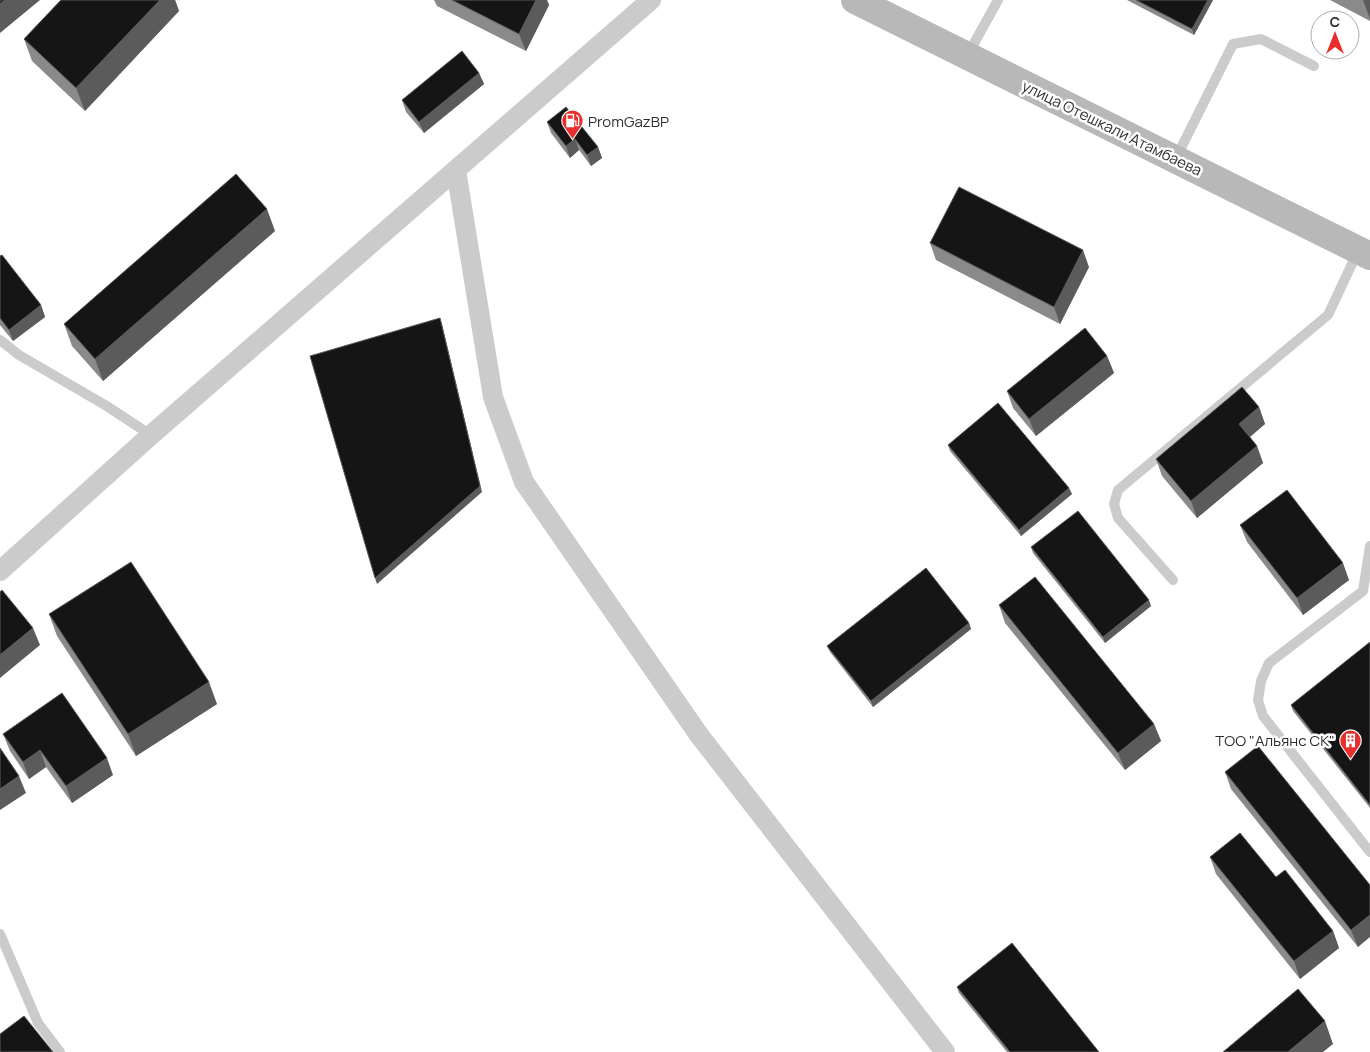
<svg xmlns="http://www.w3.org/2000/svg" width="1370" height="1052" font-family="Manrope,sans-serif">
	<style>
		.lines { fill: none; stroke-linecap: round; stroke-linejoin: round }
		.lane { stroke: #cbcbcb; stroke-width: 10 }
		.street { stroke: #cbcbcb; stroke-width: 20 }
		.secondary { stroke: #b8b8b8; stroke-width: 28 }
		.wall { fill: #8a8a8a }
		.shaded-wall { fill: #5b5b5b }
		.building { fill: #151515; stroke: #5b5b5b }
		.labels { text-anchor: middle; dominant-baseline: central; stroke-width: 5; stroke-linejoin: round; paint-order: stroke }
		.poi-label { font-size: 15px; fill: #2e2e2e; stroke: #fff; text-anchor: start }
		.street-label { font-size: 15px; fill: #2e2e2e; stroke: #fff }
	</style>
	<rect width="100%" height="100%" fill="#fff"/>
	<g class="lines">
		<!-- lane -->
		<path class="lane" d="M967 56 998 0
			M1176 158 1233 44 1261 39 1314 66
			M0 340 19 355 105 405 151 435
			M1370 546 1363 591 1269 663 1261 681 1258 700 1263 716 1370 852
			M1173 580 1118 518 1114 504 1118 490 1328 315 1358 251
			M0 934 38 1023 60 1052"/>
		<!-- street -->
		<path class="street" d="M456 170 493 397 524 482 699 735 945 1052
			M0 571 151 435 651 0"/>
		<!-- secondary -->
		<path class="secondary" d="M855 0 1370 256"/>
	</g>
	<!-- wall -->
	<path class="wall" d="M61 0H175L179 11 85 111 32 61 24 39Z
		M434 0H547L549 5 526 51 437 6Z
		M1127 0H1213L1194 35Z
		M1330 0H1370V21Z
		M479 73 484 84 424 133 406 112 402 100Z
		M547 122 598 147 602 158 591 166 579 150 570 158 551 133Z
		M275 231 103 381 72 346 64 324Z
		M930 243 1089 267 1060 324 936 260Z
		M0 256 41 305 45 317 13 341 0 325Z
		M1107 356 1114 373 1036 436 1013 408 1007 391Z
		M1259 407 1265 424 1250 437 1257 446 1263 463 1197 518 1162 476 1156 459Z
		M948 445 1069 488 1072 494 1021 536 950 451Z
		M1240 525 1349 580 1303 615 1247 542Z
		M1031 547 1151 606 1105 643 1033 553Z
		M999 605 1154 724 1161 741 1125 770 1005 623Z
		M49 614 217 704 136 756 57 636Z
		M969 623 971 629 873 707 830 652 827 646Z
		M1370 642V808L1293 711 1291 705Z
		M3 734 113 775 72 803 46 767 29 779 10 751Z
		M1225 772 1370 885 1358 947 1231 789Z
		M1210 857 1276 877 1333 931 1339 948 1300 979 1216 874Z
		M957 987 1099 1052H1007L959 993Z"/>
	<!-- shaded-wall -->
	<path class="shaded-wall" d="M5 0H40L0 33V4Z
		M160 0H175L179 11 85 111 76 88Z
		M536 0H547L549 5 526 51 519 34Z
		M1208 0H1213L1194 35 1192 29Z
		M1363 0H1370V19Z
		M479 73 484 84 424 133 419 122Z
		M575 139 579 150 570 158 566 146Z
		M598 147 602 158 591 166 587 155Z
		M267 209 275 231 103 381 95 359Z
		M1083 250 1089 267 1060 324 1054 307Z
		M41 305 45 317 13 341 9 330Z
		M440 318 442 324 482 492 377 584 375 578Z
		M1107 356 1114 373 1036 436 1029 419Z
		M1259 407 1265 424 1245 441 1239 424Z
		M1257 446 1263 463 1197 518 1191 501Z
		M1069 488 1072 494 1021 536 1019 530Z
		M1343 563 1349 580 1303 615 1297 598Z
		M1149 600 1151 606 1105 643 1103 637Z
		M969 623 971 629 873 707 871 701Z
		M33 628 40 645 0 678V655Z
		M209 682 217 704 136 756 128 734Z
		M1154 724 1161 741 1125 770 1118 753Z
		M40 750 46 767 29 779 23 762Z
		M107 758 113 775 72 803 66 786Z
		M19 776 26 793 0 810V789Z
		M1370 915V937L1358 947 1351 930Z
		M1333 931 1339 948 1300 979 1294 961Z
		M1325 1021 1333 1044 1323 1052H1288Z"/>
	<!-- building -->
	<path class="building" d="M0 0H5L0 4Z
		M61 0H160L76 88 24 39Z
		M452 0H536L519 34Z
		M1136 0H1208L1192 29Z
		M462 51 479 73 419 122 402 100Z
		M566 107 598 147 587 155 575 139 566 146 547 122Z
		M236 174 267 209 95 359 64 324Z
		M959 187 1083 250 1054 307 930 243Z
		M2 255 41 305 9 330 0 318V256Z
		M440 318 480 486 375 578 310 356Z
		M1085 328 1107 356 1029 419 1007 391Z
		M1242 387 1259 407 1239 424 1257 446 1191 501 1156 459Z
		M998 403 1069 488 1019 530 948 445Z
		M1287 490 1343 563 1297 598 1240 525Z
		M1078 511 1149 600 1103 637 1031 547Z
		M131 562 209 682 128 734 49 614Z
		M926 568 969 623 871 701 827 646Z
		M1035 577 1154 724 1118 753 999 605Z
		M2 590 33 628 0 655V592Z
		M1370 642V805L1291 705Z
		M62 693 107 758 66 786 40 750 23 762 3 734Z
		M1258 746 1370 885V915L1351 930 1225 772Z
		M0 748 19 776 0 789Z
		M1240 833 1276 877 1285 870 1333 931 1294 961 1210 857Z
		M1012 943 1099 1052H1010L957 987Z
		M1298 989 1325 1021 1288 1052H1223Z
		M24 1016 53 1052H0V1034Z"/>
	<!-- icons -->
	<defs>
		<symbol id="fuel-pin" viewBox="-11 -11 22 30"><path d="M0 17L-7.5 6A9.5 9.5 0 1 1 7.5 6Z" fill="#e82f2d" stroke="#fff"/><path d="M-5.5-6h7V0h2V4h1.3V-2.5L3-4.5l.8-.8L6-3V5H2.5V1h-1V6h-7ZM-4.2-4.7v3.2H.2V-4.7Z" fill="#fff"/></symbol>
		<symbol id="building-pin" viewBox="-11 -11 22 30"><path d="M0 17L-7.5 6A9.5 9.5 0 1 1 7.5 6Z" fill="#e82f2d" stroke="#fff"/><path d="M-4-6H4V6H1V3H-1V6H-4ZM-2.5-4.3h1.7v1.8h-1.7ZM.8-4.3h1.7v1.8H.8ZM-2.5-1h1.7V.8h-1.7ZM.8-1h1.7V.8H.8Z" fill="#fff"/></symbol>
	</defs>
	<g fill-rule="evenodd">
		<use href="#fuel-pin" x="560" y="108" width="25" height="34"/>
		<use href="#building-pin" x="1338" y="728" width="25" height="34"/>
	</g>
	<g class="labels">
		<!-- poi labels -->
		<g class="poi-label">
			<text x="588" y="121">PromGazBP</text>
			<text x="1335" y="740" text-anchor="end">ТОО "Альянс СК"</text>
		</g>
		<!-- street labels -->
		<g class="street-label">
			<text transform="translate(1112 128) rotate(26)">улица Отешкали Атамбаева</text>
		</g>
	</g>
	<!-- north arrow -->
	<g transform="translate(1335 35)"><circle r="24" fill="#ffffff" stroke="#ababab"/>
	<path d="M0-4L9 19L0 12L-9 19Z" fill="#e82f2d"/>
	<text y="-8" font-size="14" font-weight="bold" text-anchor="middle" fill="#2e2e2e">С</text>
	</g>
</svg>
